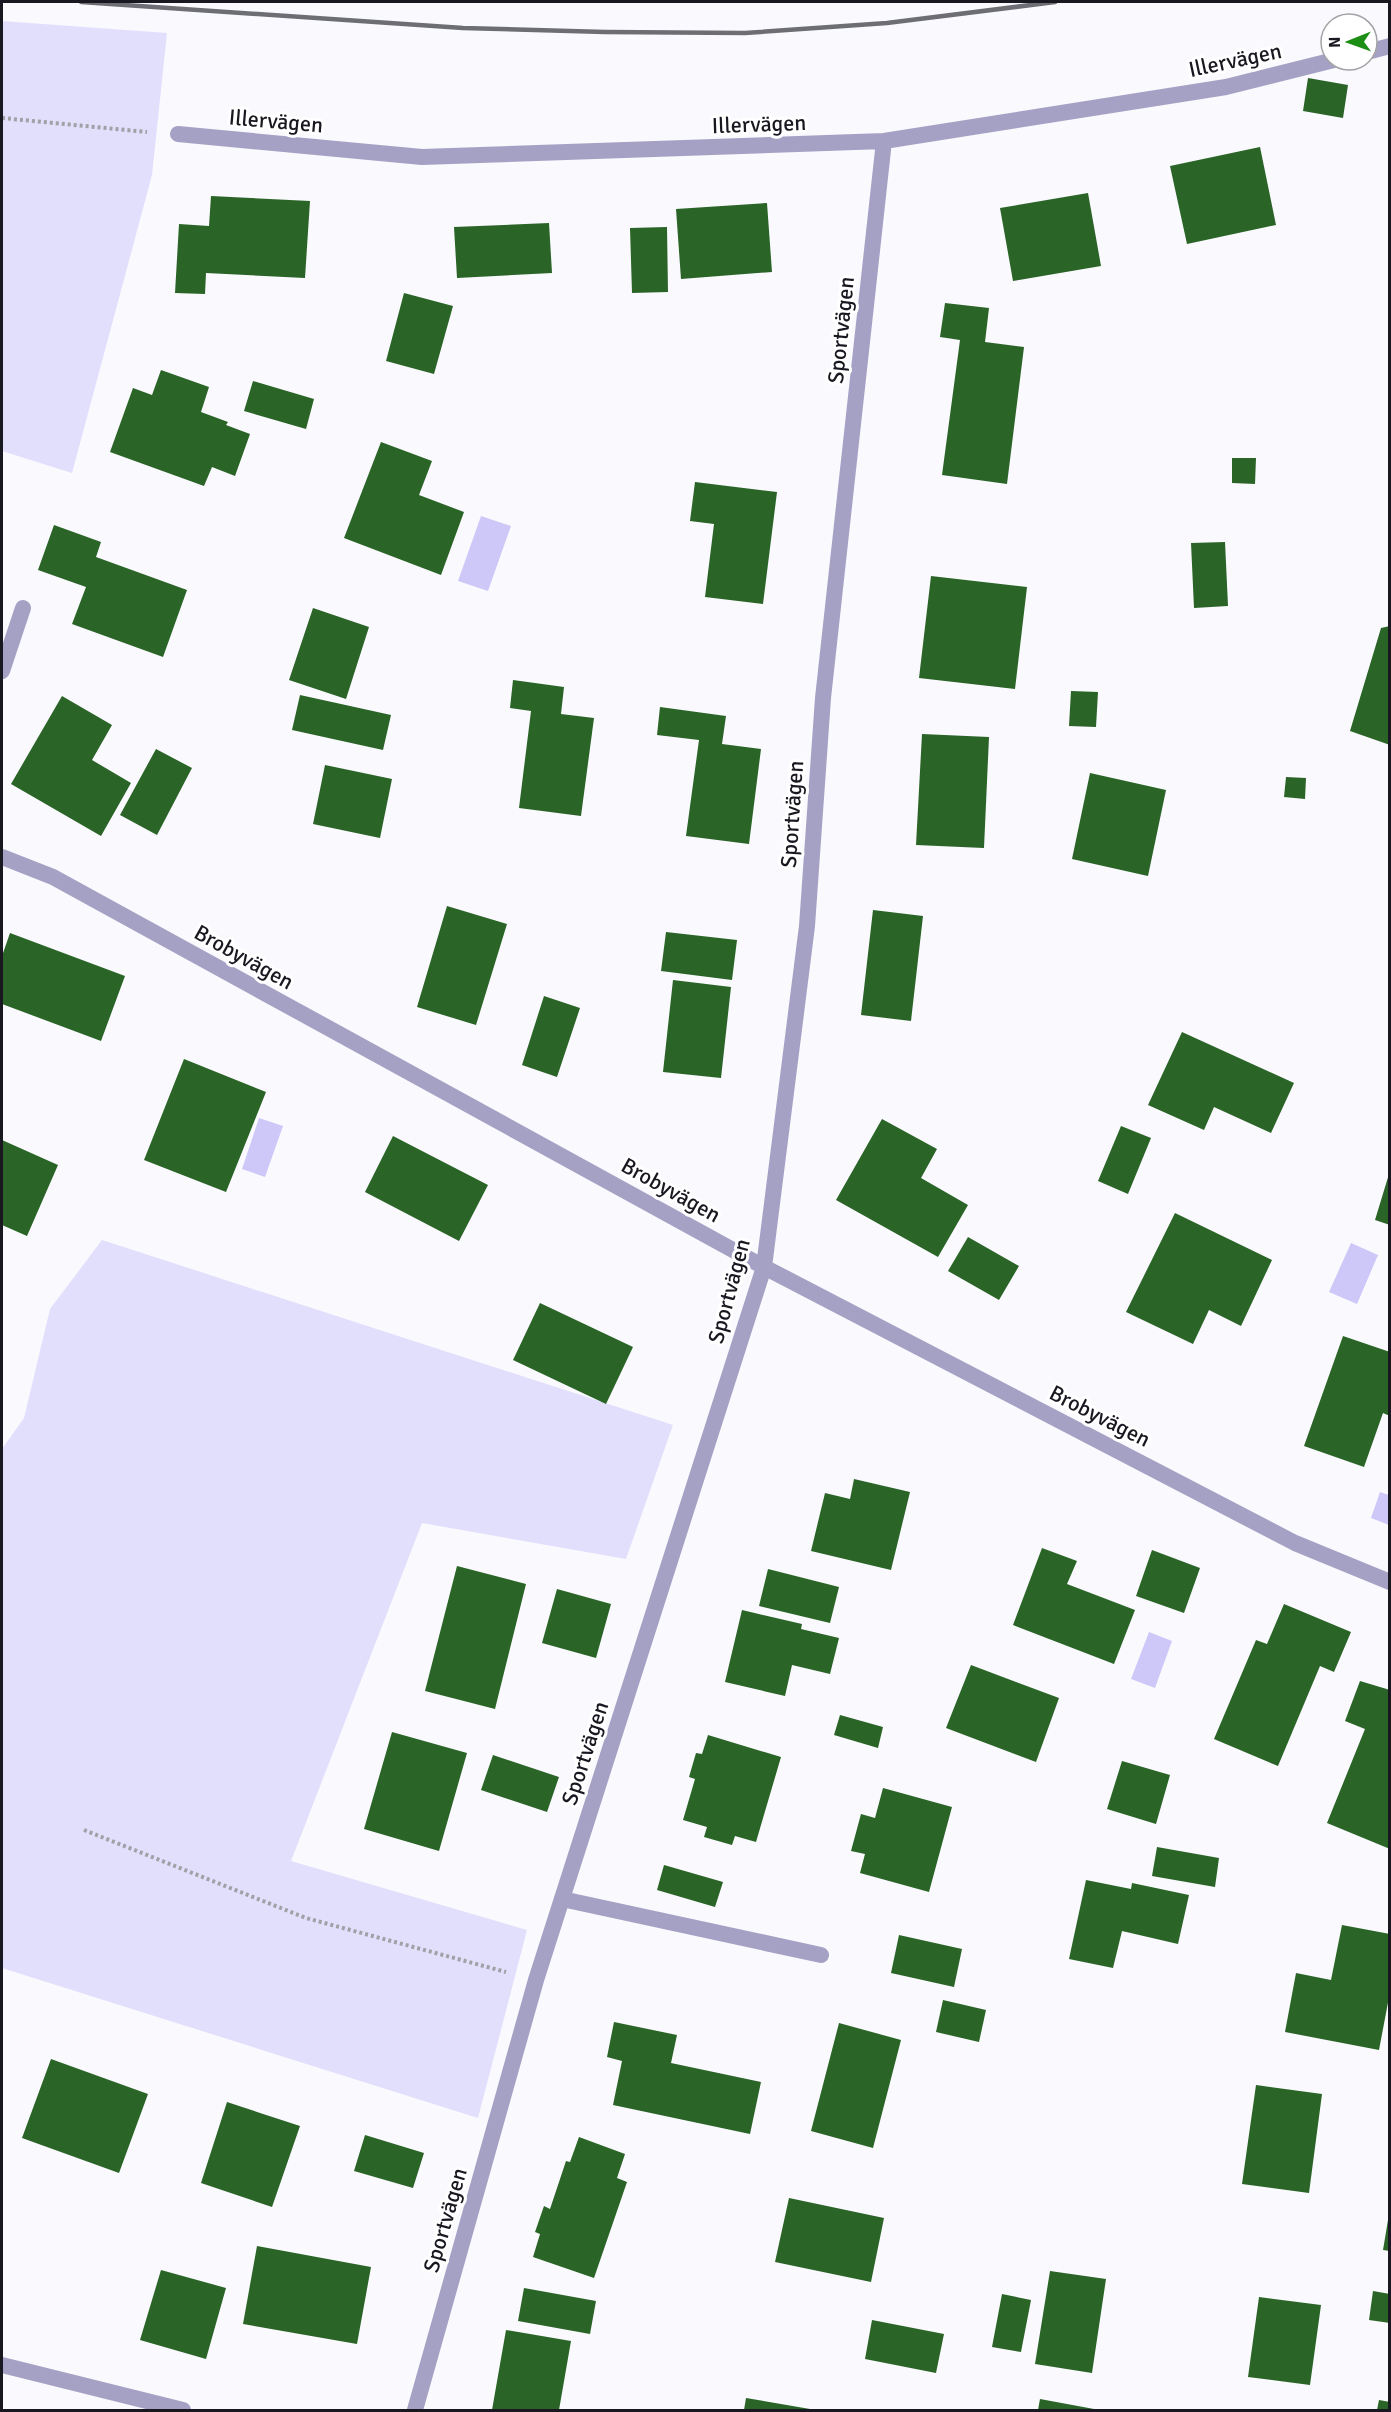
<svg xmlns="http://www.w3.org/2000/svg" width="1391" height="2412" font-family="Signika,sans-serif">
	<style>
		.green { fill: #e2dffc }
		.water { fill: #cec8f9 }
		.building { fill: #2a6426 }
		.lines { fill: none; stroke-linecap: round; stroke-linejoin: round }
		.path { stroke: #a0a0a7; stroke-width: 4; stroke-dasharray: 3 3; stroke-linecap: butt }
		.service { stroke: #a5a1c4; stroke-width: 16 }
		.minor { stroke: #a5a1c4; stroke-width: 16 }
		.rail { stroke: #6d6d74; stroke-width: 4.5 }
		.labels { text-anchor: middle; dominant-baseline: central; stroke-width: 6; stroke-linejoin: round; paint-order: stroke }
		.street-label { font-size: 22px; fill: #191821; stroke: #fff }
	</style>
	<rect width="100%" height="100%" fill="#f9f9fe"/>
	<!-- green -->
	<path class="green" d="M2 21 167 33 152 175 72 473 2 451Z
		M102 1240 673 1425 626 1559 422 1523 291 1861 527 1930 478 2118 2 1968V1449L24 1418 50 1309Z"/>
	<!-- water -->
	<path class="water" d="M481 516 511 526 488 591 458 581Z
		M259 1118 283 1126 265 1177 242 1169Z
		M1351 1243 1378 1255 1357 1304 1329 1292Z
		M1380 1492 1389 1495V1525L1371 1518Z
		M1149 1632 1172 1641 1155 1688 1131 1679Z"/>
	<!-- building -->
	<path class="building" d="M1308 78 1348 85 1343 118 1303 111Z
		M1260 147 1276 225 1187 244 1170 166Z
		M1088 193 1101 266 1013 281 1000 208Z
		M211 196 310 201 305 278 206 273 205 294 175 293 179 224 209 226Z
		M767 203 772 272 681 279 676 209Z
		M549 223 552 273 457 278 454 227Z
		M667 227 668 292 632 293 630 228Z
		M404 293 453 306 434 374 386 361Z
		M945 303 989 308 985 342 1024 347 1007 484 942 475 960 340 940 337Z
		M161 370 209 387 201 412 228 422 226 425 250 434 235 476 212 467 204 486 110 452 133 388 152 395Z
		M253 381 314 399 306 429 244 411Z
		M381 442 432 461 419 495 464 512 441 575 344 538Z
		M1232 458H1256L1255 484 1232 483Z
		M695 482 777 492 763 604 705 597 714 524 690 521Z
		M54 525 101 542 96 557 187 590 163 657 72 624 86 587 38 570Z
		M1225 542 1228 606 1194 608 1191 543Z
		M931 576 1027 587 1015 689 919 678Z
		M313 608 369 627 346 699 289 680Z
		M1390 626V745L1350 731 1381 628Z
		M513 680 564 687 561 714 594 718 581 816 519 808 531 711 510 708Z
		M1071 691 1098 692 1096 727 1069 726Z
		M300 695 391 715 383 750 292 730Z
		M62 696 112 725 92 760 131 783 101 836 11 784Z
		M660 707 726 716 722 744 761 749 749 844 686 836 699 740 657 735Z
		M922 734 989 737 984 848 916 845Z
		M156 749 192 768 157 835 120 815Z
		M325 765 392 779 380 838 313 824Z
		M1090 773 1166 790 1148 876 1072 859Z
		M1286 777 1306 778 1305 799 1284 797Z
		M447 906 507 924 476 1025 417 1007Z
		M873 910 923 916 911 1021 861 1015Z
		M666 932 737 940 732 980 661 971Z
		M10 933 125 976 101 1041 2 1004V956Z
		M673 980 731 987 721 1078 663 1072Z
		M544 996 580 1008 557 1077 522 1065Z
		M1182 1032 1294 1083 1271 1133 1214 1107 1204 1130 1148 1105Z
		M184 1059 266 1092 226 1192 144 1160Z
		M882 1119 937 1149 921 1178 968 1205 938 1257 836 1200Z
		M1121 1126 1151 1138 1128 1194 1098 1181Z
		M393 1136 488 1185 459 1241 365 1192Z
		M2 1140 58 1165 27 1236 2 1225Z
		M1389 1174H1390V1225L1375 1220Z
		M1175 1213 1272 1260 1241 1326 1209 1310 1193 1344 1126 1312Z
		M968 1237 1019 1266 999 1300 948 1271Z
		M540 1303 633 1347 606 1404 513 1360Z
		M1343 1336 1390 1352V1416L1383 1413 1364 1467 1304 1446Z
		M854 1479 910 1492 891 1570 811 1551 825 1493 850 1499Z
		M1042 1548 1077 1561 1067 1584 1135 1610 1114 1664 1013 1625Z
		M1152 1550 1200 1568 1184 1613 1136 1596Z
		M457 1566 526 1584 495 1709 425 1691Z
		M768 1569 839 1587 830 1623 759 1606Z
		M557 1589 611 1604 596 1658 542 1643Z
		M1284 1604 1351 1632 1334 1672 1320 1666 1278 1766 1214 1739 1256 1640 1267 1644Z
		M742 1610 802 1624 801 1629 839 1638 830 1674 792 1665 785 1696 725 1682Z
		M971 1665 1059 1698 1036 1762 946 1728Z
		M1360 1681 1390 1690V1849L1327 1823 1365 1729 1345 1721Z
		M840 1715 883 1727 878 1748 834 1735Z
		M392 1732 467 1753 439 1851 364 1829Z
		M708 1735 781 1757 756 1842 735 1836 732 1845 704 1837 707 1827 683 1820 695 1779 689 1777 696 1753 702 1754Z
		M493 1755 559 1777 547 1812 481 1790Z
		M1122 1761 1170 1775 1156 1824 1107 1809Z
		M883 1788 952 1807 929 1892 860 1873 865 1854 851 1851 861 1814 875 1818Z
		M1157 1847 1219 1858 1215 1887 1152 1876Z
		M664 1865 723 1882 715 1907 657 1890Z
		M1086 1880 1131 1889 1132 1883 1189 1895 1178 1944 1122 1931 1113 1968 1069 1959Z
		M1342 1925 1390 1934V1992L1379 2050 1285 2032 1296 1973 1331 1980Z
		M899 1935 962 1949 954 1987 891 1973Z
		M943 2000 986 2010 979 2042 936 2032Z
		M614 2022 677 2035 671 2063 761 2082 750 2134 613 2105 622 2061 607 2057Z
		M839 2023 901 2040 873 2148 811 2131Z
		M51 2059 148 2094 119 2173 22 2138Z
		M1256 2085 1322 2094 1309 2193 1242 2184Z
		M227 2102 300 2126 272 2207 201 2183Z
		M365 2135 424 2153 413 2188 354 2171Z
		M579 2137 625 2154 617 2178 627 2182 594 2278 533 2257 540 2234 535 2232 544 2206 550 2209 566 2161 570 2162Z
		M789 2198 884 2218 871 2282 775 2262Z
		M1388 2220H1390V2251L1383 2250Z
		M257 2246 371 2267 357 2344 243 2324Z
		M161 2270 226 2288 206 2359 140 2340Z
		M1050 2271 1106 2279 1092 2373 1035 2364Z
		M524 2288 596 2301 590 2334 518 2321Z
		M1373 2291 1390 2294V2323L1369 2320Z
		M1002 2294 1031 2300 1021 2352 992 2347Z
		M1259 2297 1321 2305 1310 2385 1248 2377Z
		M872 2320 944 2334 936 2373 865 2359Z
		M506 2330 571 2341 559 2410H492Z
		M746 2398 810 2409V2410H744Z
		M1040 2399 1094 2409V2410H1038Z
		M1379 2400 1390 2402V2410H1377Z"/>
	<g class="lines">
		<!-- path -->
		<path class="path" d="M2 118 147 132
			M84 1830 306 1918 506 1972"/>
		<!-- service -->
		<path class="service" d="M562 1899 821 1955"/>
		<!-- minor -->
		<path class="minor" d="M1367 52 1390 46
			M178 134 422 157 884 141 1226 87 1334 60
			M2 671 23 608
			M2 857 53 877 764 1267 1295 1543 1390 1582
			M2 2365 183 2410
			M415 2410 536 1980 764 1267 807 926 823 698 884 141"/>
		<!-- rail -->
		<path class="rail" d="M81 2 463 28 605 32 745 33 887 23 1055 2"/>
	</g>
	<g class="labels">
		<!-- street labels -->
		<g class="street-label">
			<text transform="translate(1235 60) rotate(-12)">Illervägen</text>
			<text transform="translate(276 121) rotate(5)">Illervägen</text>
			<text transform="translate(759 124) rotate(-2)">Illervägen</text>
			<text transform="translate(841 330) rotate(-84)">Sportvägen</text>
			<text transform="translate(792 814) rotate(-86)">Sportvägen</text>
			<text transform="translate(244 957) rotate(29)">Brobyvägen</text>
			<text transform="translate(671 1190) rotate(29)">Brobyvägen</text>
			<text transform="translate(729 1291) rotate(-75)">Sportvägen</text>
			<text transform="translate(1100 1416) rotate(27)">Brobyvägen</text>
			<text transform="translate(585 1753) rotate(-72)">Sportvägen</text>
			<text transform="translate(445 2220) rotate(-74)">Sportvägen</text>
		</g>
	</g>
	<!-- border -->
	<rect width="1391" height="2412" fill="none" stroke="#191821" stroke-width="6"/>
	<!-- north arrow -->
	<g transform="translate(1349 42) rotate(269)"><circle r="28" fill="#ffffff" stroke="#a3a3a6" stroke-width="1.5"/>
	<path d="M0-4.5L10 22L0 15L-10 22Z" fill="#1c8e15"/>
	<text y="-9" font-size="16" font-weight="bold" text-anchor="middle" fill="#191821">N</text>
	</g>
</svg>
